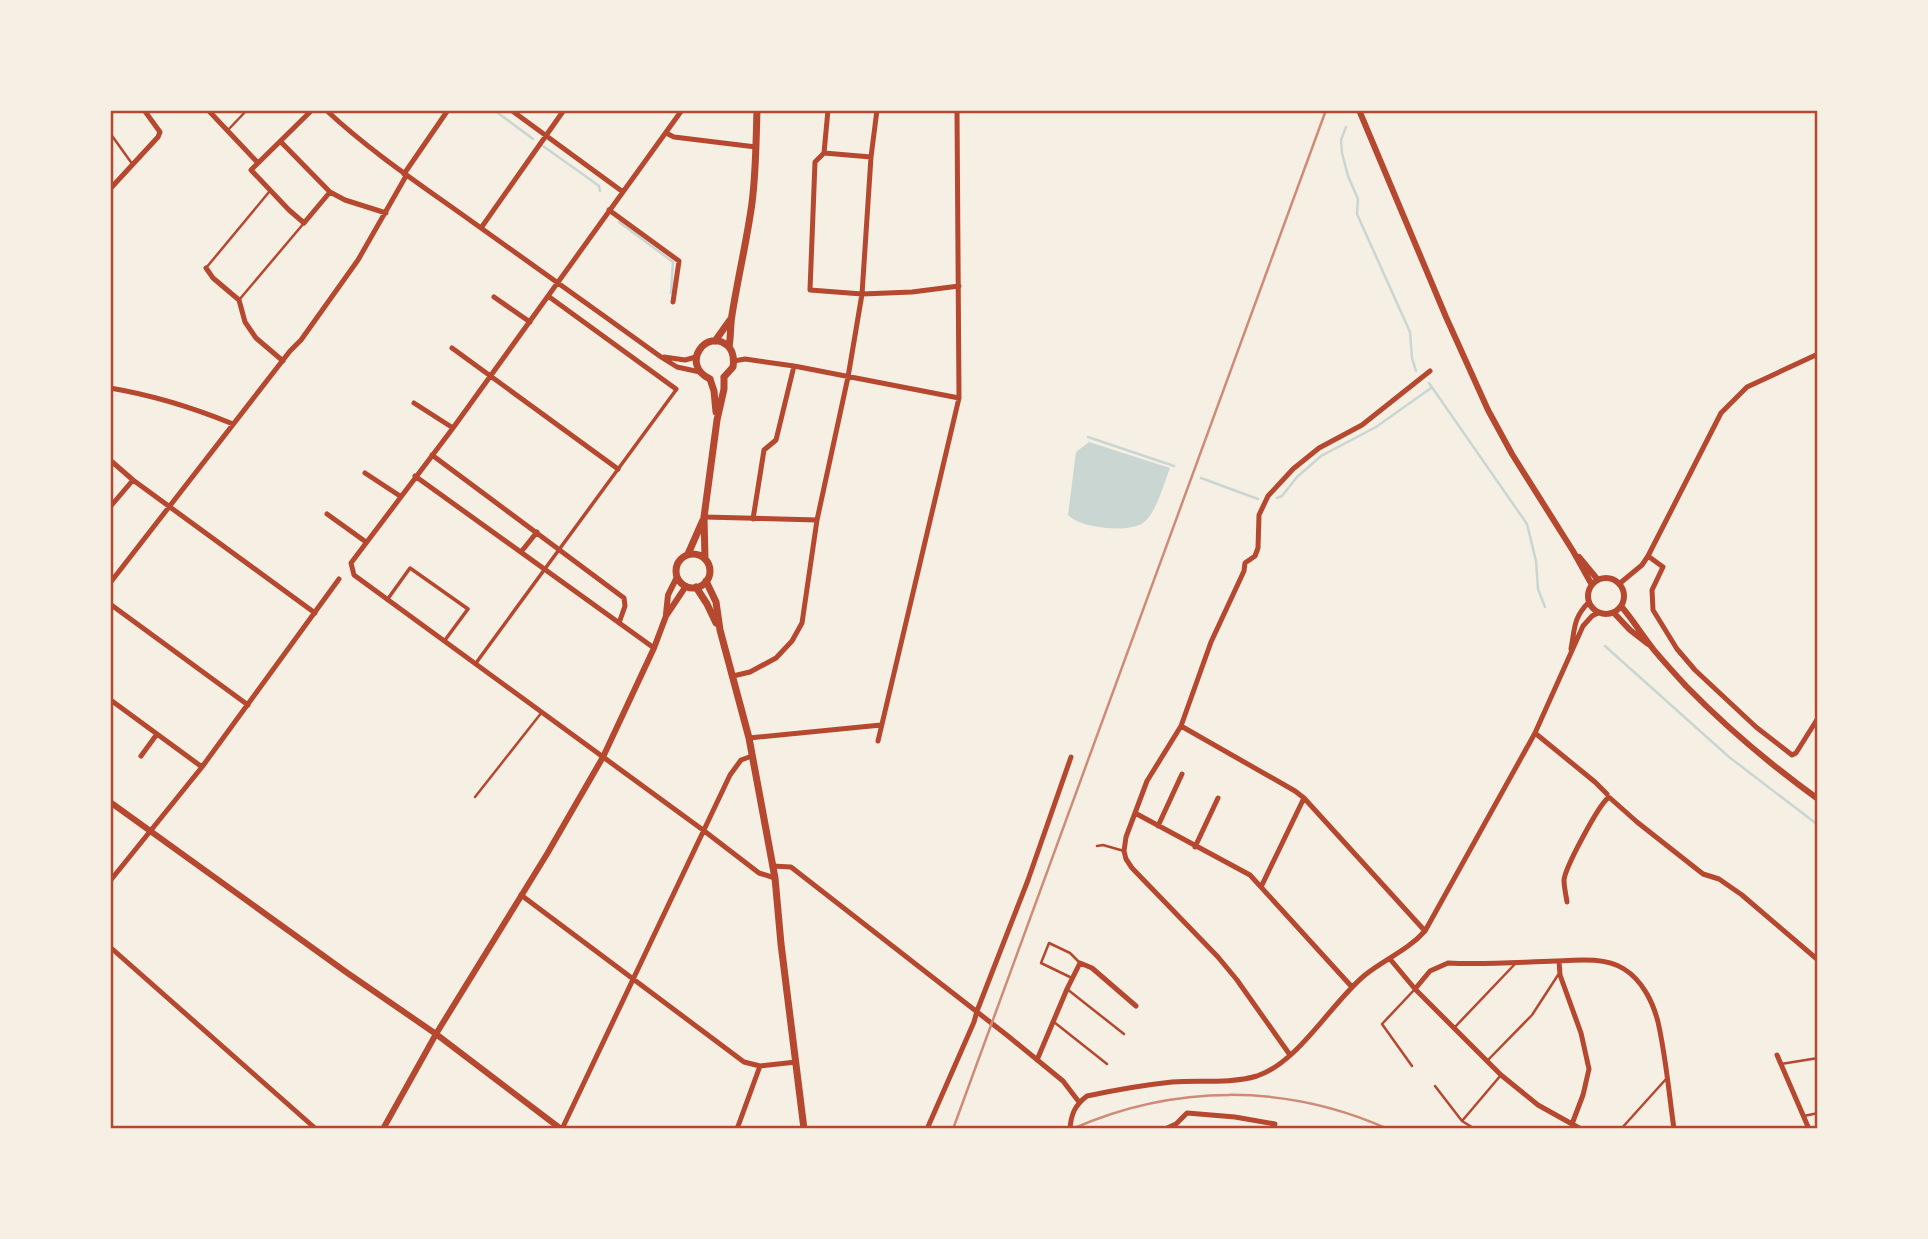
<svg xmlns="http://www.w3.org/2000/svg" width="1928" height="1239" font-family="'Archivo Narrow',sans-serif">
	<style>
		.water { fill: #c9d6d2 }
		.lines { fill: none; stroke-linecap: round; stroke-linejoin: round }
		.stream { stroke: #c9d6d2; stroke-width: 2.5 }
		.service { stroke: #b5482f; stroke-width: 2.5 }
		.pedestrian { stroke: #b5482f; stroke-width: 3.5 }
		.minor { stroke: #b5482f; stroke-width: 5 }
		.tertiary { stroke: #b5482f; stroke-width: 6 }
		.secondary { stroke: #b5482f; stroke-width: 7 }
		.rail { stroke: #cf8b77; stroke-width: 2.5 }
		.neatline { fill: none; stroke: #b5482f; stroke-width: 2.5 }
	</style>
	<rect width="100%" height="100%" fill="#f6efe4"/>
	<!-- water -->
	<path class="water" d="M1089 442 1170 468C1164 483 1156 514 1143 523 1132 530 1110 529 1099 527 1087 525 1077 523 1068 515L1076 452Z"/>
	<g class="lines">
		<!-- stream -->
		<path class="stream" d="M494 110 533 139
			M1346 127 1341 140 1342 153 1348 176 1358 199 1357 214 1410 332 1412 358 1416 371
			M543 146 595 183 599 186 600 191
			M619 222 673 262 671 293
			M1429 383 1527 524 1536 561 1538 589 1545 607
			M1088 437 1174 466
			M1201 478 1258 499
			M1277 498 1282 496 1297 477 1321 456 1376 427 1431 388
			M1605 646 1729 757 1818 825"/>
		<!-- service -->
		<path class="service" d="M227 131 247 110
			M110 133 133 165
			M206 268 269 192
			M239 300 304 223
			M475 797 542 712
			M1097 846 1103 845 1124 851
			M1072 978 1041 963 1049 943 1070 953 1080 963
			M1067 989 1124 1034
			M1054 1022 1107 1064
			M1454 1028 1514 965
			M1487 1061 1532 1015 1558 975
			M1781 1064 1818 1058
			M1412 1066 1382 1024 1415 989
			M1435 1086 1462 1121
			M1804 1116 1818 1113
			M1475 1129 1462 1121 1501 1075
			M1621 1129 1666 1079"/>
		<!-- pedestrian -->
		<path class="pedestrian" d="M387 600 410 568 468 609 445 640
			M476 663 676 390"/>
		<!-- minor -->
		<path class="minor" d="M208 110 258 163
			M312 110 251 170 289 210 304 223 330 192
			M326 110C372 153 424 187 474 223 537 268 599 312 661 357L677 367 700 372
			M511 110 623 192
			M682 110 453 428 351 563 354 575 703 830 759 873 775 878
			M666 133 674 137 756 147
			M281 142 330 192 345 200 386 213
			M824 153 828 110
			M871 157 824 153 815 162 810 290 862 294 912 292 959 286
			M404 174 448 110
			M110 189 158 137 160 132 144 110
			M609 210 679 261 673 302
			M481 228 564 110
			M206 268 213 278 239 300 245 322 256 338 283 361
			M548 296 676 389
			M494 297 530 322
			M452 348 618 469
			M664 357 685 360 696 357
			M734 361 745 359 794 366 959 398
			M110 388C152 395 194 408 233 424
			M414 403 453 428
			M432 455 624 598 625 606 619 623
			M110 460 133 480 315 613
			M365 473 400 496
			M415 476 654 648
			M110 507 133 480
			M327 514 366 542
			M704 517 817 520
			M753 519 764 450 776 440 794 366
			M521 552 537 532
			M1648 556 1663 567 1652 590 1653 610 1677 649 1695 670 1756 727 1792 755 1796 753 1818 718
			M110 583 290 351 301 340 358 260 406 176
			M1619 584 1642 565 1648 556 1721 413 1747 387 1818 354
			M110 604 248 705
			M1571 649C1575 628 1573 618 1589 602
			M733 676 750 672 776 658 792 641 802 623 817 520 848 377 862 294 871 157 877 110
			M112 701 202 767
			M1181 726 1295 791 1304 798 1425 931
			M1535 733 1595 782 1607 794
			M749 738 881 725
			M878 741 959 398 957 110
			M141 756 157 734
			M1610 798 1637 822 1703 874 1719 879 1742 895 1818 960
			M1135 813 1250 875 1352 987
			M1158 826 1182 774
			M1195 847 1218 798
			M772 866 791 867 1008 1036 1063 1081 1079 1102
			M110 881 202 767 339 579
			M1261 887 1304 798
			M521 895 744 1062 760 1066 796 1062
			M1567 902C1566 895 1564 887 1564 880 1565 868 1598 806 1608 798
			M110 947 316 1129
			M1390 959 1415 989 1501 1075 1538 1105 1581 1129
			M1559 961 1560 975 1581 1033 1589 1069 1583 1095 1572 1124
			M1415 989 1430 971 1448 963C1484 965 1520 962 1556 961 1577 960 1605 957 1624 969 1642 980 1653 1002 1658 1022 1666 1057 1669 1094 1674 1129
			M1290 1055 1237 980 1218 957 1132 868 1126 859 1124 851 1126 837 1147 781 1181 726 1211 642 1244 571 1245 563 1255 556 1258 548 1259 515 1268 496 1293 469 1319 448 1362 425 1430 371
			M1777 1055 1809 1129
			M1037 1060 1067 989 1080 963 1092 968 1136 1006
			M562 1129 730 775 741 760 752 756
			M737 1129 760 1066
			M927 1129 974 1022 977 1011 1028 880 1071 757
			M1070 1129C1071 1114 1075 1105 1087 1096 1115 1090 1144 1085 1172 1082 1199 1080 1230 1084 1257 1076 1299 1062 1331 1003 1365 975 1385 959 1408 950 1425 931L1535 733 1583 626 1592 616 1598 613
			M1165 1129 1176 1124 1187 1113 1235 1117 1275 1124"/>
		<!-- tertiary -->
		<path class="tertiary" d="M1359 110 1446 317 1488 410 1512 454 1573 551 1592 585
			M1579 557 1598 580
			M1588 596a18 18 0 1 1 36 0a18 18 0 1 1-36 0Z
			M1621 606C1633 620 1642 635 1654 650 1664 662 1675 674 1686 686 1727 728 1771 765 1818 799
			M1614 613 1630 630 1648 644
			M666 614 668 595 677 577
			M110 802 346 972 436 1034 561 1129
			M383 1129 436 1034 547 854 603 757 654 648 666 616 686 586"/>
		<!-- secondary -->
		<path class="secondary" d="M715 341 730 320
			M729 347C731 336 730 326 732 315 738 277 747 240 752 203 756 172 756 141 757 110
			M710 379C679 364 707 327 728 346 734 352 734 360 733 367L724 377
			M710 379 714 391 716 412
			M688 554 703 520
			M676 571a17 17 0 1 1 34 0a17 17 0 1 1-34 0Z
			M705 559 704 517 717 420 724 389V377
			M706 581 716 602 720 630 749 738 775 878 781 944 804 1129
			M696 587 707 604 716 623"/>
		<!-- rail -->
		<path class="rail" d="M953 1129 1326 110
			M1072 1129C1173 1084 1286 1083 1388 1129"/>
	</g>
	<!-- border -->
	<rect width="1928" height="1239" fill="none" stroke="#f6efe4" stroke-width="224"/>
	<rect x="112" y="112" width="1704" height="1015" class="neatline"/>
</svg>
